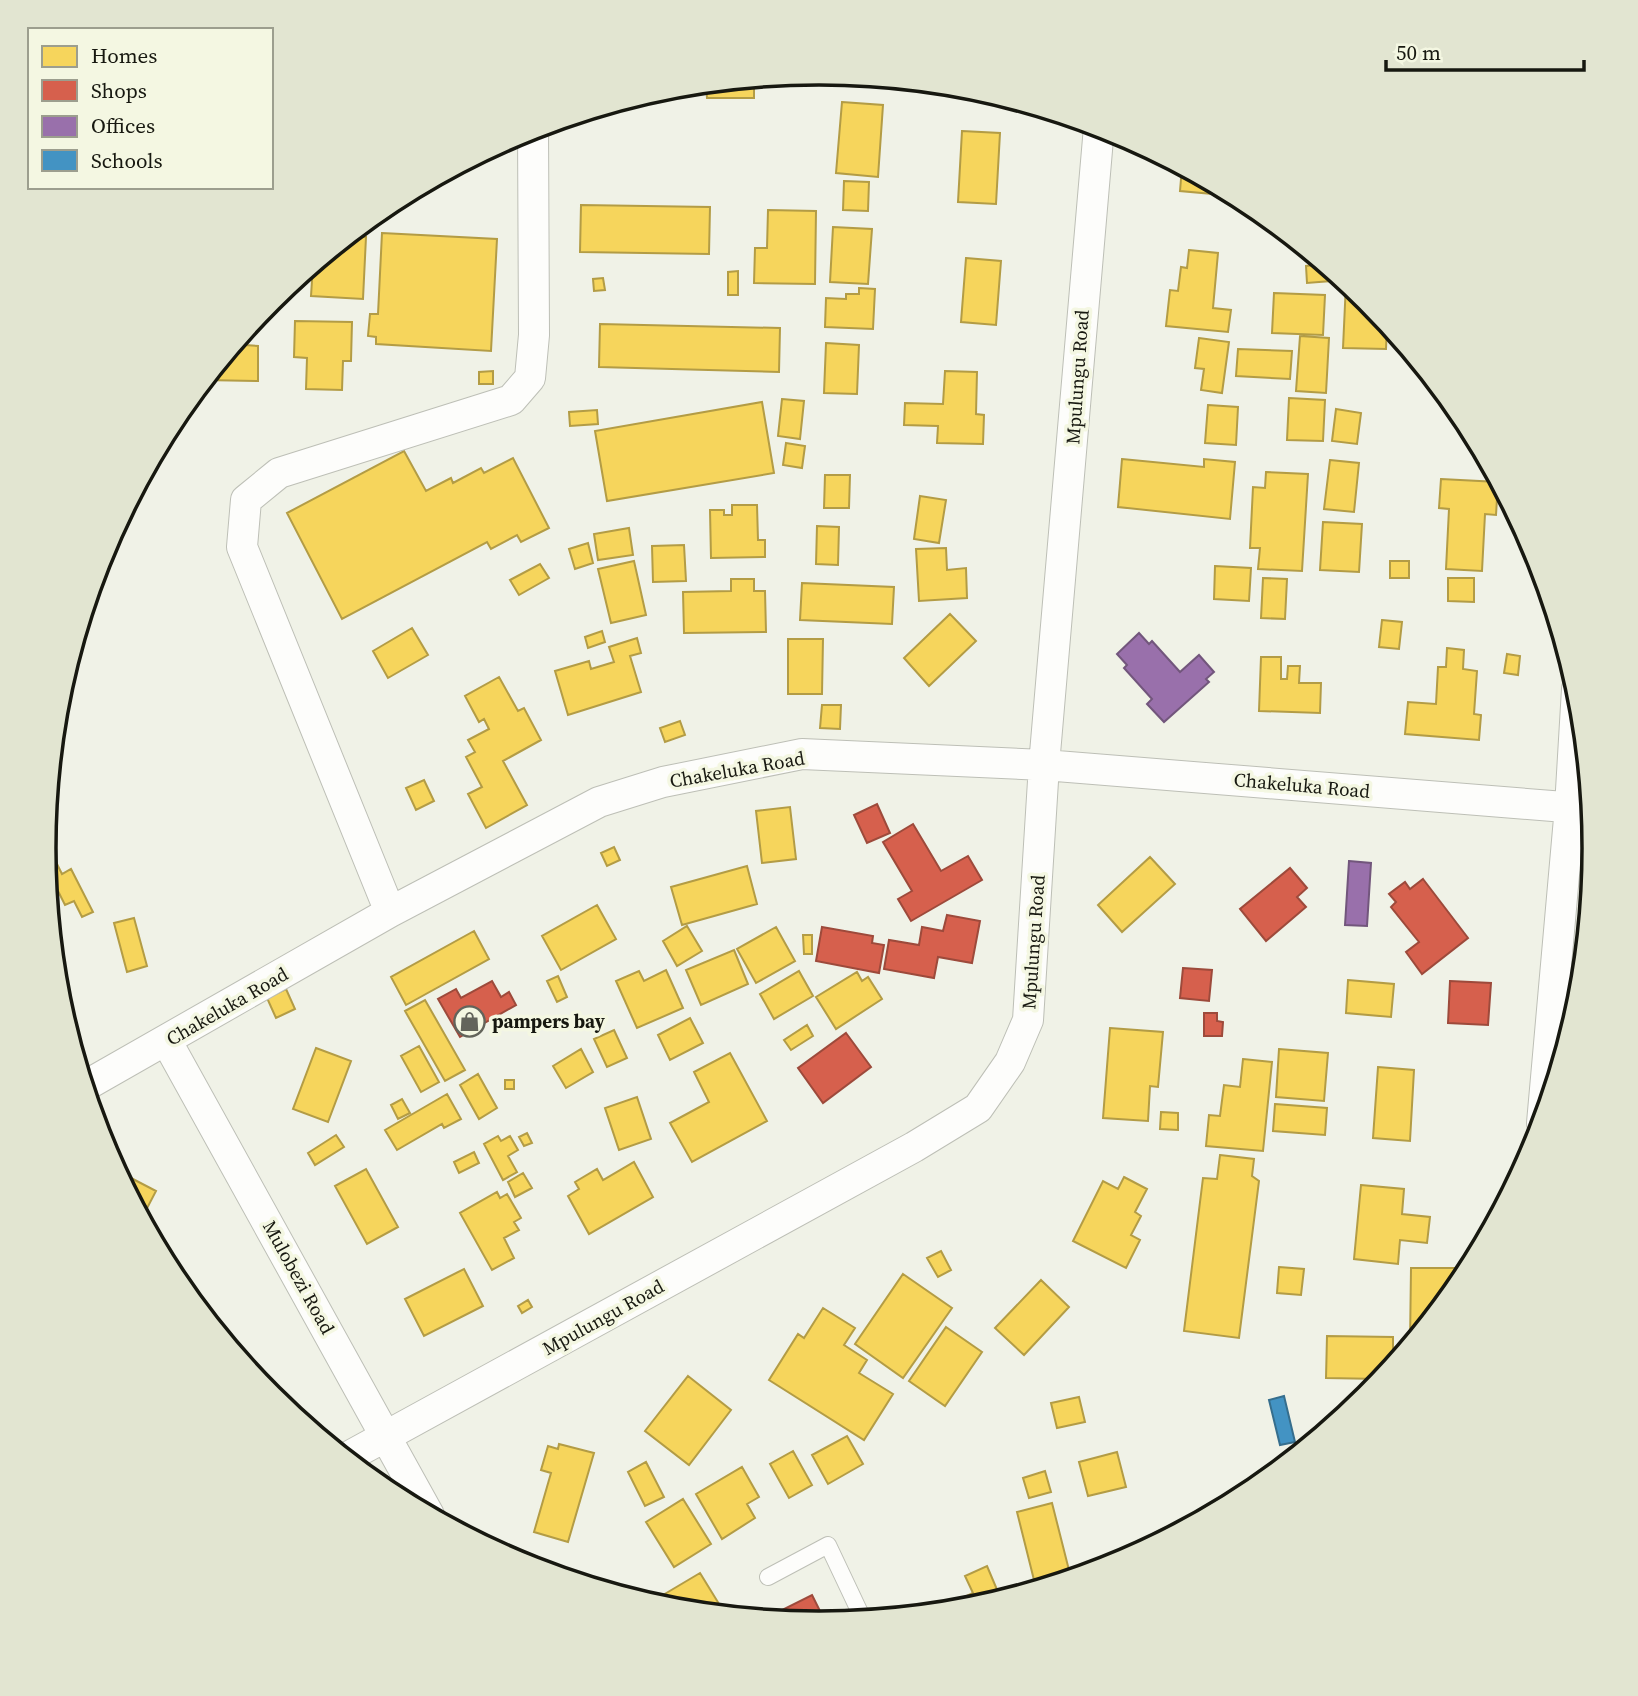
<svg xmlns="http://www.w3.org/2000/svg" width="1638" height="1696" font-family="'Source Serif 4',serif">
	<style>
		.homes { fill: #f6d55c; stroke: #b39c45; stroke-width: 2 }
		.shops { fill: #d6604d; stroke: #9d4a3b; stroke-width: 2 }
		.offices { fill: #9970ab; stroke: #72567c; stroke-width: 2 }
		.schools { fill: #4393c3; stroke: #366e8d; stroke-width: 2 }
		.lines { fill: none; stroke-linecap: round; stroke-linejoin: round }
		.service-casing { stroke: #bdbfb6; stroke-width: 18 }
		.minor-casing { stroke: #bdbfb6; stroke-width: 32 }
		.service { stroke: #fdfdfb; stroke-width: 16 }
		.minor { stroke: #fdfdfb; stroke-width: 30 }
		.labels { text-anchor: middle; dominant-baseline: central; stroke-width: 7; stroke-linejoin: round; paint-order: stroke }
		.street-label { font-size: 19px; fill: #171810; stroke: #f4f7e2 }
		.poi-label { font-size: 19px; font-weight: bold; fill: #171810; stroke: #f4f7e2; text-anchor: start }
		.rim { fill: none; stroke: #171810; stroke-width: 3.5 }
	</style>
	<rect width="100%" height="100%" fill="#f0f2e7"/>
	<!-- homes -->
	<path class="homes" d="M852 76 878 79 877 87 851 86Z
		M754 83V98H707L706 84Z
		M842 102 883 105 878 177 836 173Z
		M962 131 1000 133 996 204 958 202Z
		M1182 167 1235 196 1180 191Z
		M844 181 869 182 868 211 843 210Z
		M581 205 710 207 709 254 580 252Z
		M768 210 816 211 815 284 754 283 755 248H767Z
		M833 227 872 229 868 284 830 282Z
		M382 233 497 239 491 351 376 344V337L368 336 370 314H378Z
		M348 236 366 237 363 299 311 296 313 265Z
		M1189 250 1218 253 1213 308 1231 310 1228 332 1166 326 1170 290 1178 291 1181 267 1187 268Z
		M966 258 1001 261 996 325 961 322Z
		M1324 264 1330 269 1331 281 1307 283 1306 266Z
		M738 271V295H728V272Z
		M603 278 605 290 594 291 593 279Z
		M1346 283 1367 300 1387 324 1386 349 1343 348Z
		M859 288 875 289 873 329 825 327 826 298 846 299V294H859Z
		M1274 293 1325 295 1323 335 1272 333Z
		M295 321 352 322 351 361H343L342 390 306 389 307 358 294 357Z
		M600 324 780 328 779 372 599 367Z
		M246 331 245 345 258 346V381L205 380Z
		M1300 336 1329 338 1326 393 1296 391Z
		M1199 338 1229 342 1222 393 1201 390 1204 369 1195 368Z
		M826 343 859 345 857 394 824 393Z
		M1238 349 1292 351 1290 379 1236 376Z
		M493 371V384H479V372Z
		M945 371 977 372 976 414 984 415 983 444 937 443 938 426 904 425 905 403 943 404Z
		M1289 398 1325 400 1323 441 1287 440Z
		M782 399 804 401 800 439 778 436Z
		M762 402 774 473 607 501 595 431Z
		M1208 405 1238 407 1236 445 1205 443Z
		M1336 409 1361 413 1357 444 1332 441Z
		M597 410 598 424 570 426 569 412Z
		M786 443 805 446 802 468 783 465Z
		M404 451 426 491 451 478 453 483 481 468 484 473 513 458 549 528 521 542 517 535 491 549 487 542 342 619 287 513Z
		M1122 459 1204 467V459L1235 462 1230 519 1118 507Z
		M1330 460 1359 463 1354 512 1324 509Z
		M1266 472 1308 474 1302 571 1258 569 1260 548H1250L1253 487 1265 488Z
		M825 475H850L849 508H824Z
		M1441 479 1498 482 1496 515 1485 514 1482 571 1446 569 1449 509 1439 508Z
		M920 496 946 500 939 543 914 539Z
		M732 505H757L758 540H765V557L711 558 710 510H724V515H732Z
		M1323 522 1362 524 1359 572 1320 570Z
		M817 526 839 527 838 565 816 564Z
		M629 528 633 555 598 560 594 534Z
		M588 543 593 563 575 569 569 549Z
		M684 545 686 581 653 582 652 546Z
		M946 548 947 570 966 568 967 598 919 601 916 549Z
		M634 561 646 615 611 623 598 569Z
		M1390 561H1409V578H1390Z
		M540 564 549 578 519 595 510 580Z
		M1215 566 1251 568 1249 601 1214 599Z
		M1263 578 1287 579 1285 619 1261 618Z
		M1448 578H1474V602L1448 601Z
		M731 579H754V591H765L766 632 684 633 683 592 731 591Z
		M802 583 894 587 892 624 800 620Z
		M950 614 976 641 929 686 904 658Z
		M1382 620 1402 622 1399 649 1379 647Z
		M412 628 428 655 388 678 373 651Z
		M602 631 605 642 588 648 585 637Z
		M637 638 641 653 630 656 641 692 568 715 555 671 589 661 591 669 614 662 609 647Z
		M788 639H823L822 694H788Z
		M1447 648 1464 650 1463 669 1477 671 1474 714 1481 715 1479 740 1405 734 1408 702 1436 704 1438 667H1446Z
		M1507 654 1520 656 1518 675 1504 673Z
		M1261 657H1281V679H1287L1288 666H1300L1299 683H1321L1320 713 1259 711Z
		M499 677 518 711 524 708 541 740 503 761 527 805 486 828 468 794 482 787 466 757 475 752 468 740 489 729 484 719 479 722 465 696Z
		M822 705H841L840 729 820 728Z
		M680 721 685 735 665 742 660 728Z
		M424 780 434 801 416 810 406 788Z
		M790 807 796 859 762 863 756 811Z
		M614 847 620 860 607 866 601 853Z
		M53 856 62 874 71 869 93 912 82 917 74 901 65 905 45 865V860Z
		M1150 857 1175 884 1122 932 1098 905Z
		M747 866 757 904 682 925 671 887Z
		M597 905 616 939 561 970 542 936Z
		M134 918 147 966 127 972 114 923Z
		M687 926 702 951 677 966 663 941Z
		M776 927 795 961 756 983 737 949Z
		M474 931 489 959 406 1005 391 977Z
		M803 935H812V954H804Z
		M734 950 748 984 701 1005 686 970Z
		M666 970 683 1008 637 1028 616 981 639 971 644 981Z
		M799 971 813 996 774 1019 760 994Z
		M857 972 862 981 868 977 882 999 836 1029 816 997Z
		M558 976 567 997 557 1002 547 981Z
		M1348 980 1394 984 1391 1017 1346 1013Z
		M286 989 295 1009 276 1018 267 998Z
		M425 1000 465 1070 445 1081 405 1011Z
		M690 1018 703 1043 670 1060 658 1035Z
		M807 1025 813 1036 791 1050 784 1040Z
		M1110 1028 1163 1032 1158 1087 1150 1086 1148 1121 1103 1118Z
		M614 1030 627 1058 607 1067 594 1039Z
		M419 1046 439 1082 421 1092 401 1056Z
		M316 1048 351 1061 328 1122 293 1109Z
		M581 1049 593 1072 566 1088 553 1066Z
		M1279 1049 1328 1053 1324 1101 1276 1097Z
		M730 1053 767 1121 692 1162 670 1123 709 1102 694 1072Z
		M1243 1059 1272 1062 1263 1151 1206 1146 1209 1115 1220 1116 1224 1085 1240 1087Z
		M1378 1067 1414 1070 1410 1141 1373 1138Z
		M478 1074 497 1108 479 1119 460 1085Z
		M505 1080H514V1089H505Z
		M447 1094 461 1119 444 1128 442 1124 397 1150 385 1130Z
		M637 1097 651 1139 619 1150 605 1108Z
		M402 1099 410 1113 398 1119 391 1105Z
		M1275 1104 1327 1108 1325 1135 1273 1131Z
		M1161 1112 1178 1113V1130L1160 1129Z
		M527 1133 532 1143 524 1146 519 1137Z
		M336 1135 344 1147 315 1165 308 1153Z
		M498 1136 501 1141 510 1136 518 1150 508 1156 517 1172 503 1180 484 1144Z
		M474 1152 479 1163 459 1173 454 1162Z
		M1220 1155 1254 1159 1252 1176 1259 1181 1239 1338 1184 1331 1203 1178 1217 1179Z
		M634 1162 653 1197 589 1234 568 1196 579 1189 575 1182 597 1169 603 1180Z
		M366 1169 398 1227 367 1244 335 1186Z
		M523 1173 532 1188 515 1197 508 1182Z
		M1124 1177 1147 1189 1135 1212 1141 1216 1131 1235 1140 1240 1126 1268 1073 1241 1103 1181 1118 1189Z
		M131 1178 156 1191 142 1218 125 1187Z
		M1361 1185 1404 1189 1402 1214 1430 1217 1427 1243 1400 1240 1398 1264 1354 1259Z
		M497 1192 500 1198 507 1194 521 1218 514 1222 519 1230 504 1238 514 1258 492 1270 460 1213Z
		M941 1251 951 1270 938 1277 927 1258Z
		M176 1267 193 1301 170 1270Z
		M1279 1267 1304 1269 1301 1295 1277 1293Z
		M1411 1268H1462V1281L1410 1344Z
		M464 1269 483 1306 424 1336 405 1299Z
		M903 1274 952 1308 903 1378 855 1344Z
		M1041 1280 1069 1307 1024 1355 995 1328Z
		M528 1300 532 1307 522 1313 518 1306Z
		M823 1308 855 1328 844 1345 867 1360 859 1373 893 1394 864 1440 769 1380 798 1334 804 1338Z
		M946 1327 982 1352 945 1406 909 1381Z
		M1327 1336 1393 1337V1365L1381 1379 1326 1378Z
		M688 1376 731 1410 689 1465 645 1431Z
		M1079 1397 1085 1422 1057 1428 1051 1403Z
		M847 1436 863 1464 828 1484 812 1455Z
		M559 1444 594 1453 568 1542 534 1532 551 1473 541 1470 548 1446 558 1449Z
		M793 1451 812 1485 789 1498 770 1464Z
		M1117 1452 1126 1487 1088 1496 1079 1462Z
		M646 1462 664 1497 645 1506 628 1472Z
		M742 1467 759 1497 747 1504 755 1518 722 1539 696 1494Z
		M1045 1471 1051 1492 1029 1498 1023 1478Z
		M683 1499 711 1544 674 1567 646 1522Z
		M1052 1503 1071 1578 1036 1588 1017 1512Z
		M987 1566 1001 1599 970 1608 933 1612 973 1593 965 1576Z
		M700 1573 724 1612 722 1614 672 1609 663 1595Z"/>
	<!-- shops -->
	<path class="shops" d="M877 804 890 833 867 843 854 815Z
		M913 824 941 871 968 856 982 880 911 921 898 899 912 891 883 842Z
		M1290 868 1307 888 1297 897 1306 907 1266 941 1240 909Z
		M1423 879 1468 938 1422 974 1406 952 1419 942 1391 907 1396 902 1389 894 1405 882 1410 889Z
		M947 915 980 921 972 963 938 957 934 978 884 969 889 940 919 945 922 927 943 931Z
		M822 927 873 936 872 943 884 945 879 973 816 961Z
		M1183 968 1212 970 1209 1001 1180 998Z
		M492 981 501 997 509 992 516 1005 460 1037 438 999 456 989 461 998Z
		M1450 981 1491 983 1488 1025 1448 1023Z
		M1204 1013H1217V1021L1223 1022 1222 1036H1204Z
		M846 1033 871 1067 823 1103 798 1068Z
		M812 1595 826 1623 766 1618Z"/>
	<!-- offices -->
	<path class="offices" d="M1139 633 1149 644 1152 641 1180 672 1199 655 1214 672 1206 679 1209 682 1164 722 1147 704 1152 699 1124 668 1127 665 1117 654Z
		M1349 861 1371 863 1367 926 1345 925Z"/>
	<!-- schools -->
	<path class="schools" d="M1284 1396 1295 1442 1280 1445 1269 1400Z"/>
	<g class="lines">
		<defs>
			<path id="service" d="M768 1577 828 1545 863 1619"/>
			<path id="minor" d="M390 912 242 547 246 500 279 473 511 400 530 378 534 335 533 128
				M166 1040 429 1515
				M85 1086 390 912 599 802 663 782 802 754 1044 765 1590 809
				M1542 1123 1570 807 1577 689
				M346 1458 914 1147 978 1108 1010 1062 1028 1020 1044 765 1099 127"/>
		</defs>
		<!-- service casing -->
		<use href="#service" class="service-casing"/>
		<!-- minor casing -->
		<use href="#minor" class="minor-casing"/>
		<!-- service -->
		<use href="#service" class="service"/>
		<!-- minor -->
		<use href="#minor" class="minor"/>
	</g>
	<!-- icons -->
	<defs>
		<symbol id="shop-ring" viewBox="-11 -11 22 22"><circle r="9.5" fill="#f4f7e2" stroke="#63645b" stroke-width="1.5"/><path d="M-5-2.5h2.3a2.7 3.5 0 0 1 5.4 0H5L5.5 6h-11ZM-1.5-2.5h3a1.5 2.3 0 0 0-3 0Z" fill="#63645b"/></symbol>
	</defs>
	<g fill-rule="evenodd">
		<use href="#shop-ring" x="452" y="1004" width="35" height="35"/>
	</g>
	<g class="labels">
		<!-- street labels -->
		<g class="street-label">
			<text transform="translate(1077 377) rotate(-86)">Mpulungu Road</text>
			<text transform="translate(737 769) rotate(-10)">Chakeluka Road</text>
			<text transform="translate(1302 785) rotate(5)">Chakeluka Road</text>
			<text transform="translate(1033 942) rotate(-86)">Mpulungu Road</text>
			<text transform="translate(227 1006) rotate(-30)">Chakeluka Road</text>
			<text transform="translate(299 1277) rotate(61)">Mulobezi Road</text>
			<text transform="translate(603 1317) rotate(-29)">Mpulungu Road</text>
		</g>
		<!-- poi labels -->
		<g class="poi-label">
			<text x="492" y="1021">pampers bay</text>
		</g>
	</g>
	<!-- crop -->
	<path d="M0 0H1638V1696H0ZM56 848a763 763 0 1 1 1526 0a763 763 0 1 1-1526 0Z" fill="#e2e5d1" fill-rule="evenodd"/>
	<path class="rim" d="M56 848a763 763 0 1 1 1526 0a763 763 0 1 1-1526 0Z"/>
	<!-- legend -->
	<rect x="28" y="28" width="245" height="161" fill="#f4f7e2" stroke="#9c9e8e" stroke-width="2"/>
	<rect x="42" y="46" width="35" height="21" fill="#f6d55c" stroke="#9c9e8e" stroke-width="2"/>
	<text x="91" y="63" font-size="21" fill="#171810">Homes</text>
	<rect x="42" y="80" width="35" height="21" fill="#d6604d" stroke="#9c9e8e" stroke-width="2"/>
	<text x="91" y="98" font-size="21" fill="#171810">Shops</text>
	<rect x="42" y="116" width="35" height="21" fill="#9970ab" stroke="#9c9e8e" stroke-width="2"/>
	<text x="91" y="133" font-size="21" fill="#171810">Offices</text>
	<rect x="42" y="150" width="35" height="21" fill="#4393c3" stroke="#9c9e8e" stroke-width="2"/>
	<text x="91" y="168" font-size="21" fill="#171810">Schools</text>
	<!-- scale -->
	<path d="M1386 60v10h198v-10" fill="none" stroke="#171810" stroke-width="3.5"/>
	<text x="1396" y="60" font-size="21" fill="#171810" stroke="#f4f7e2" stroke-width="5" paint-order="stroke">50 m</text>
</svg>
